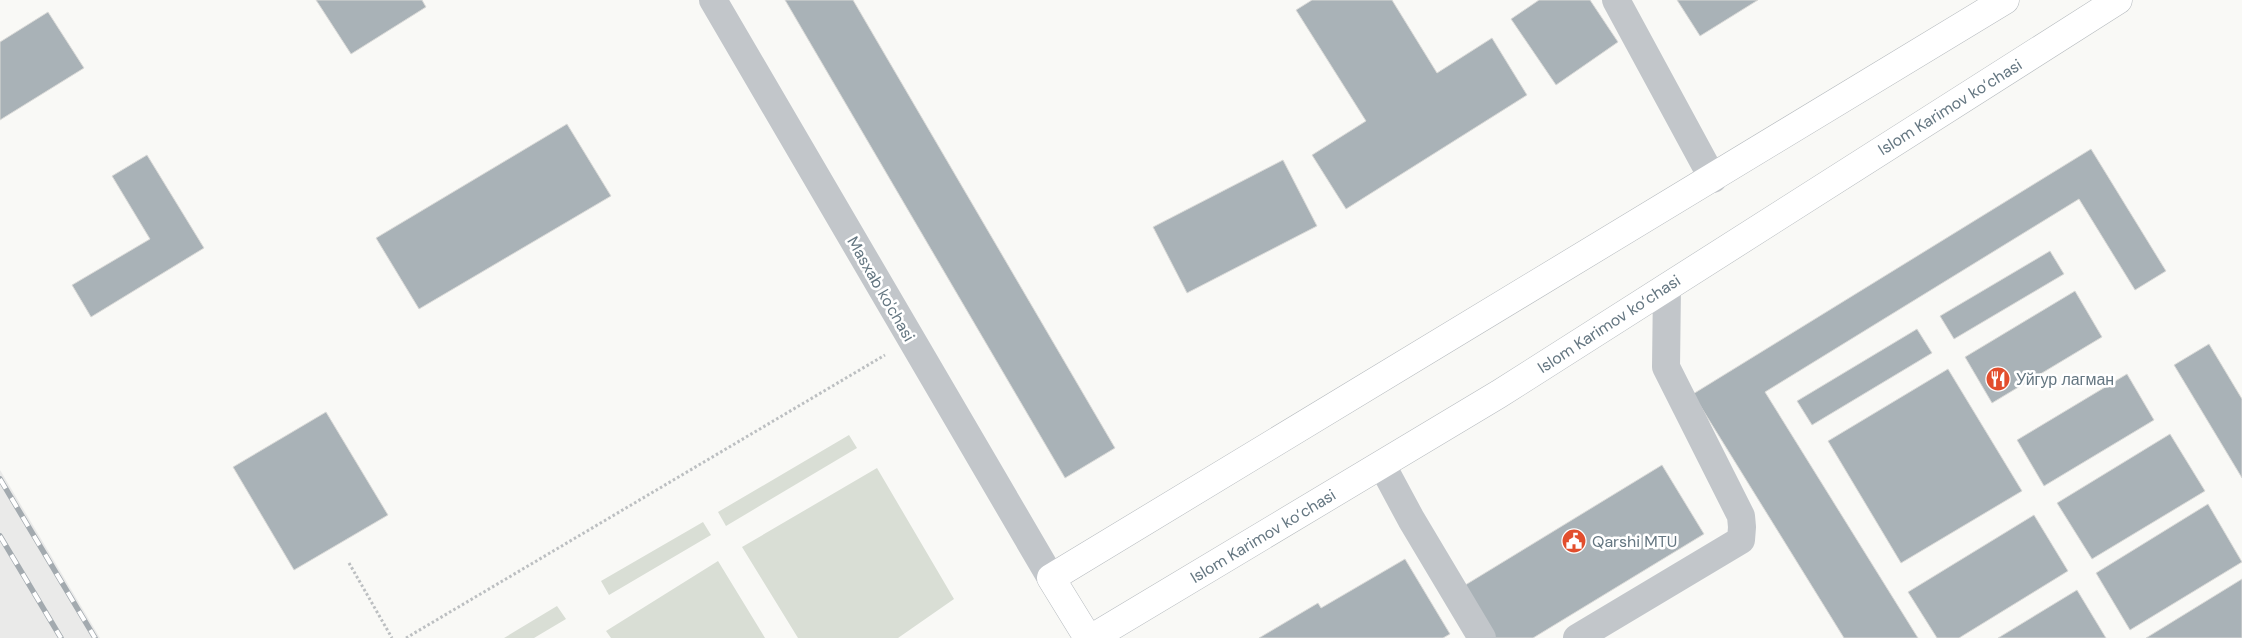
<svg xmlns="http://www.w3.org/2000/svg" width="2242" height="638" font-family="'DM Sans',sans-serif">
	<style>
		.built { fill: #eaeae9 }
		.green { fill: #d9ded5 }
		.building { fill: #a9b2b7; stroke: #dadad8 }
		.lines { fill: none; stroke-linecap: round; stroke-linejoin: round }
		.major-casing { stroke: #b5babe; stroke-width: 29 }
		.path { stroke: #bcbfc1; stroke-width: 3; stroke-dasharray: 2.5 2.5; stroke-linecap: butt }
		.minor { stroke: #c2c6ca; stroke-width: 28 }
		.major { stroke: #fff; stroke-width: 28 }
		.rail-casing { stroke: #a3aaaf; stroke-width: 5.5 }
		.rail { stroke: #fff; stroke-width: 4; stroke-dasharray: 11; stroke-linecap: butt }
		.labels { text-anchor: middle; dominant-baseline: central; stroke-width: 5; stroke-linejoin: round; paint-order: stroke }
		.street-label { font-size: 16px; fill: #647681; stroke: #fff }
		.poi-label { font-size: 16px; fill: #647681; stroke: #fff; text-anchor: start }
	</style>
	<rect width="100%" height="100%" fill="#f9f9f6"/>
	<!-- built -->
	<path class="built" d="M0 470 100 638H0Z"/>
	<!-- green -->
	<path class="green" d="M849 435 857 448 726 526 718 512Z
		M877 468 954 599 898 638H798L742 547Z
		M703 522 711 535 609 595 601 581Z
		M718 561 765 638H611L606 631Z
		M557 606 566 619 534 638H504Z"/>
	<!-- building -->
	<path class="building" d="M316 0H422L426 7 351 54Z
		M785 0H853L1115 448 1065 478Z
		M1312 0H1392L1437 73 1492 38 1527 95 1346 209 1312 155 1366 121 1296 10Z
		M1539 0H1590L1618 42 1556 85 1511 19Z
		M1677 0H1758L1700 36Z
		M48 12 84 68 0 120V42Z
		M567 124 611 196 419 309 376 238Z
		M2091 149 2166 271 2135 290 2079 199 1765 392 1918 638H1844L1693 394Z
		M147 155 204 248 91 317 72 285 150 239 112 176Z
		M1283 160 1317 226 1187 293 1153 227Z
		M2050 251 2064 274 1954 339 1940 316Z
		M2075 291 2102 337 1992 403 1965 357Z
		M1917 329 1932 353 1812 425 1797 401Z
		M2209 344 2242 399V478L2174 365Z
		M1948 369 2022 491 1901 563 1828 441Z
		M2127 374 2154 420 2044 486 2017 440Z
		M326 412 388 515 294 570 233 467Z
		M2170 434 2205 491 2092 559 2057 503Z
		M1662 465 1704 534 1533 638H1493L1462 587Z
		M2208 504 2242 562 2130 630 2096 573Z
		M2034 515 2068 571 1959 638H1937L1908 592Z
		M1405 559 1450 634 1443 638H1259L1318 603 1321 608Z
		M2242 579V638H2146Z
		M2077 590 2106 638H1998Z"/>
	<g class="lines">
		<defs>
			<path id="major" d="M1088 638 1051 578 2005 0
				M1092 638 1499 394 2118 0"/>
		</defs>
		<!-- major casing -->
		<use href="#major" class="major-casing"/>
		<!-- path -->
		<path class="path" d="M349 563 392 638
			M406 638 885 355"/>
		<!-- minor -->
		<path class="minor" d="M713 0 1051 578
			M1616 0 1713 179
			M1382 465 1411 519 1482 638
			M1577 638 1741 540 1742 527 1741 516 1666 367 1667 287"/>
		<!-- major -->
		<use href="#major" class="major"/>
		<defs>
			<path id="rail" d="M0 479 95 638
				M0 536 61 638"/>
		</defs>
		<!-- rail casing -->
		<use href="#rail" class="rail-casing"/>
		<!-- rail -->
		<use href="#rail" class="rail"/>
	</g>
	<!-- icons -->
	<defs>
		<symbol id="restaurant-disc" viewBox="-11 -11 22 22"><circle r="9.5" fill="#e24e2d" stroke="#fff"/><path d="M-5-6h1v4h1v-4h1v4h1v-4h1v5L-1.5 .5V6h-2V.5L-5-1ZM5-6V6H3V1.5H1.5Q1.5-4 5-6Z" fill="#fff"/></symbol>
		<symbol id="civic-disc" viewBox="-11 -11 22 22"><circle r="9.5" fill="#e24e2d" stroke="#fff"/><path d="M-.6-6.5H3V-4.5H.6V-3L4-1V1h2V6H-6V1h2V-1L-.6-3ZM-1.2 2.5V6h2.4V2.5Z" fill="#fff"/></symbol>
	</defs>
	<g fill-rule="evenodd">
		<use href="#restaurant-disc" x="1984" y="365" width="28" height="28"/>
		<use href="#civic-disc" x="1560" y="527" width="28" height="28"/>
	</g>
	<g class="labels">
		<!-- street labels -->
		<g class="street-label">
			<text transform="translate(1950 107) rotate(-32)">Islom Karimov ko‘chasi</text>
			<text transform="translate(881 289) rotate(60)">Masxab ko'chasi</text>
			<text transform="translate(1609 324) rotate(-33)">Islom Karimov ko‘chasi</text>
			<text transform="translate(1263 536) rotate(-31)">Islom Karimov ko‘chasi</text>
		</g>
		<!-- poi labels -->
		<g class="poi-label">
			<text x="2016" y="379">Уйгур лагман</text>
			<text x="1592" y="541">Qarshi MTU</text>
		</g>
	</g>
</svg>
